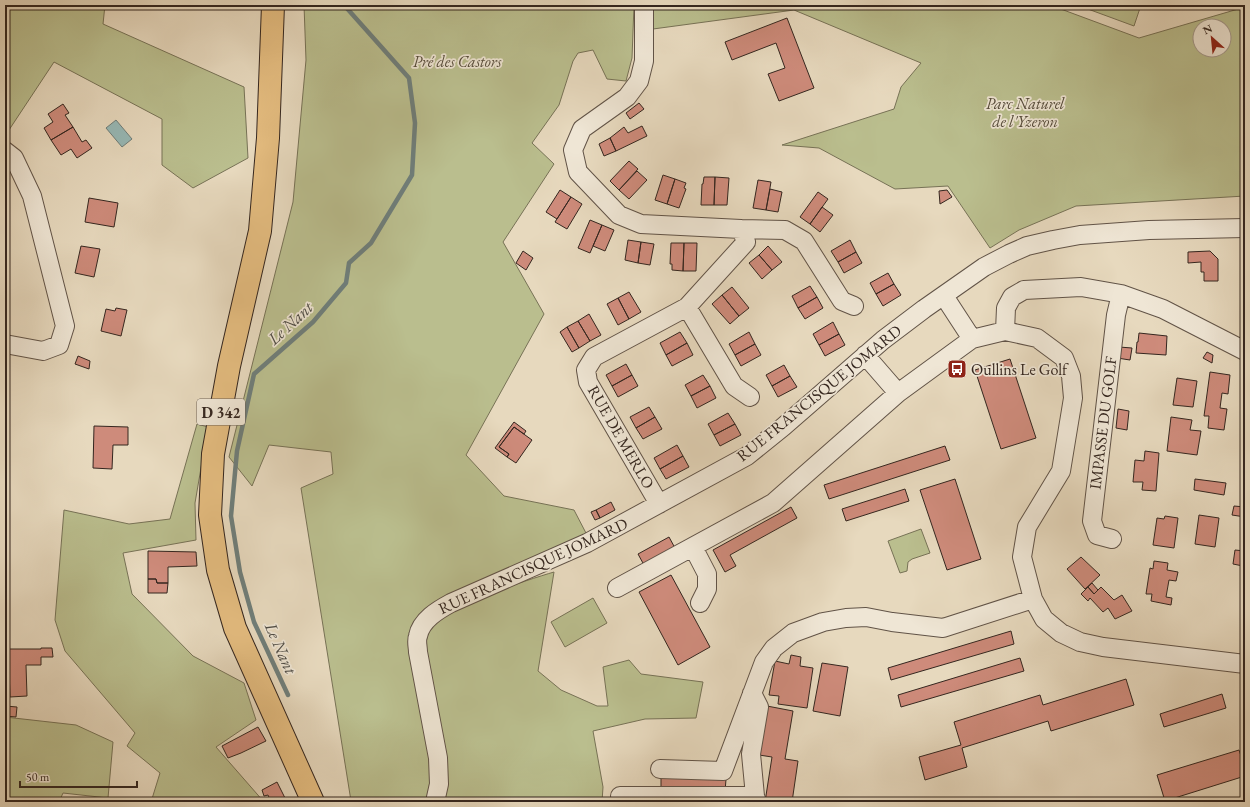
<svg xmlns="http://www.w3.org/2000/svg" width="1250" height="807" font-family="'EB Garamond',serif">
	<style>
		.green { fill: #babe8e; stroke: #777256; fill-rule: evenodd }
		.water { fill: #97b9b6; stroke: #6f7e7a }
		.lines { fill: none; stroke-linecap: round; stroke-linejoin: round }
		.stream { stroke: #6f7e7a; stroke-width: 4.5 }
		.building { fill: #ce8b7b; stroke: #34261f }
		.minor-casing { stroke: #615347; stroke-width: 20 }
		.major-casing { stroke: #34261f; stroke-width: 24 }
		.minor { stroke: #efe6d5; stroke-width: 18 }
		.major { stroke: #e4bc7f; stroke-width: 22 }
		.labels { text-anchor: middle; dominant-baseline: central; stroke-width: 3.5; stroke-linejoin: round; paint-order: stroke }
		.shield { fill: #efe6d5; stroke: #6c6056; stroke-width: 1 }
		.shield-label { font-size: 15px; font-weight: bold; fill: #34261f }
		.park-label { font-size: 16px; font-style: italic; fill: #564c3b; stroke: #efe6d5 }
		.poi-label { font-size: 16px; fill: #34261f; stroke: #efe6d5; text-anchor: start }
		.street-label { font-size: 16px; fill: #34261f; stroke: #efe6d5 }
		.water-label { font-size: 17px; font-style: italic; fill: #4d4b45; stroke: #efe6d5 }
	</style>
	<rect width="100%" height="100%" fill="#e7d9be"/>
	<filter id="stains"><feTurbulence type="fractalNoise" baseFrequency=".005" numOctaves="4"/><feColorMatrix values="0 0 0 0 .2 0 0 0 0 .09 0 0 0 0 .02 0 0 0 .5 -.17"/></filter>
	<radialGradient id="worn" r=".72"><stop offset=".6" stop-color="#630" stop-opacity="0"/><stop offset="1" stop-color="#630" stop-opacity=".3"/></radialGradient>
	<!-- green -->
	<path class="green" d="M5 5H105L103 24 244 87 248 158 193 188 162 165V119L54 62 5 136Z
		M304 5H634L632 58 626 81 607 79 593 50 578 53 573 61 559 105 532 143 554 164 503 242 544 314 466 455 504 496 574 510 587 535 411 629 426 646C426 641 427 636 429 631 441 607 527 580 554 572L538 671 561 690 597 706H608L603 667 629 660 641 674 703 682 696 718 645 719 593 731 603 787 602 802H352L351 801 301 488 333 474 331 452 269 445 252 486 229 457 293 202 306 60Z
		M653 5H1050L1139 38 1245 7V196L1076 206 1019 230 990 248 948 186 895 189 819 148 782 145 894 109 901 87 921 63 794 10 653 29ZM1200 26H1224V50H1200Z
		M1077 5H1141L1134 26Z
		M197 424 208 427 195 503 196 540 123 553 132 594 193 656 244 683 256 720 216 747 264 802H151L160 773 127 746 135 733 65 651 55 620 64 510 129 524 170 519Z
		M921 529 930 553 912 559 908 562 907 571 900 573 888 541Z
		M593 598 607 623 565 647 551 622Z
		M5 717 76 725 113 742 108 798 63 793 59 802H5Z"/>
	<!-- water -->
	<path class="water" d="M116 120 132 139 122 147 106 128Z"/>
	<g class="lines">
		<!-- stream -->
		<path class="stream" d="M288 695 254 622 240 572 231 516 237 451 254 374 313 322 346 283 349 263 371 243 412 175 415 123 409 78 344 5"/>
	</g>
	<!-- building -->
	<path class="building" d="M207 5H232L231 7 207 6Z
		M787 18 814 88 779 101 768 74 785 68 776 43 732 60 725 42Z
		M639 103 644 109 630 119 626 113Z
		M63 104 69 113 65 115 73 127 51 140 44 128 53 122 48 114Z
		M642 126 647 136 616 151 610 138 624 127 628 133Z
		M73 127 82 142 86 140 92 148 77 158 71 149 61 155 51 140Z
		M610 138 616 151 604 156 599 144Z
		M629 161 638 169 619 190 610 181Z
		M637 171 647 180 629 199 619 190Z
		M663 175 675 179 667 204 655 200Z
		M704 177H715L714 205H701L702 184H703Z
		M715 177 729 178 727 205H714Z
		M675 179 686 183 684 188 686 189 679 208 667 204Z
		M758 180 771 182 766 210 753 208Z
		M770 189 782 192 778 212 766 210Z
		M560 190 571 197 557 219 546 212Z
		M947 190 952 197 940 204 939 191Z
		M818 192 828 199 810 224 800 217Z
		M571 197 582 204 567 229 555 222Z
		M89 198 118 203 114 227 85 222Z
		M822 207 833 215 820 232 810 224Z
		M590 220 602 225 590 253 578 248Z
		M602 225 614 230 605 251 593 246Z
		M628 240 641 242 638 263 625 260Z
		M850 240 856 252 838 262 831 251Z
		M641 242 654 244 650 265 638 263Z
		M671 243H684L683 271 672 270V264H670Z
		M684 243H697L696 271H683Z
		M81 246 100 249 94 277 75 273Z
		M768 246 782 262 772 270 759 255Z
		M523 251 533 258 526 270 516 263Z
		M1210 251 1218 259V281H1204V272H1201V262L1188 263V252Z
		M856 252 862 263 844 273 838 262Z
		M759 255 772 270 762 279 749 263Z
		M888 273 894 284 876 294 870 283Z
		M894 284 901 295 883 306 876 294Z
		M810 286 817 297 798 308 792 296Z
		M732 287 749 308 739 316 722 295Z
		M629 292 641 312 629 319 618 298Z
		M722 295 739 316 730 324 712 304Z
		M817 297 823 308 805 319 798 308Z
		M618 298 629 319 618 325 607 304Z
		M116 308 127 310 121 336 101 331 106 309 115 311Z
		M589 314 601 335 590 341 578 321Z
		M578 321 590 341 579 348 567 327Z
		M833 322 839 334 819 345 813 334Z
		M567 327 579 348 572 352 560 332Z
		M680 332 687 343 666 355 660 343Z
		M749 332 755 344 735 355 729 344Z
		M1139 333 1167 336 1166 355 1136 353 1137 342H1138Z
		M839 334 845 345 825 356 819 345Z
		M687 343 693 355 672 366 666 355Z
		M755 344 761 355 741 366 735 355Z
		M1119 347 1132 348 1130 360 1117 358Z
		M1207 352 1213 355 1212 363 1203 358Z
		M78 356 90 361 89 369 75 364Z
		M1010 359 1036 438 1001 449 975 370Z
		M626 364 632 375 612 386 606 375Z
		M784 365 790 376 772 386 766 375Z
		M1210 372 1230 375 1228 394 1222 393 1220 408 1227 409 1224 430 1208 428 1209 416H1204Z
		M632 375 638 386 618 397 612 386Z
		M703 375 710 386 691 396 685 385Z
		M790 376 797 387 778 397 772 386Z
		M1177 378 1197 381 1193 407 1173 405Z
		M710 386 716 398 697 408 691 396Z
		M649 407 655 417 636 428 630 417Z
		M1118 409 1129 411 1127 430 1116 428Z
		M728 413 735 424 714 435 708 424Z
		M655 417 662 429 643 439 636 428Z
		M1171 417 1192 420 1190 430 1201 431 1197 455 1167 451Z
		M514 422 526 431 524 434 514 427 499 447 509 454 507 457 495 448Z
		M735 424 741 435 720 446 714 435Z
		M94 426 128 427V445H113L112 469 93 468Z
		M514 427 532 440 516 463 507 457 509 454 499 447Z
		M677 445 683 456 660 469 654 458Z
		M945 446 950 460 829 499 824 485Z
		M1145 451 1159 453 1156 491 1142 490 1143 482H1133L1135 460 1144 461Z
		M683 456 689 467 666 479 660 469Z
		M955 479 981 559 947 570 920 490Z
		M1195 479 1226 483 1224 495 1194 490Z
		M905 489 909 501 846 521 842 509Z
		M611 502 615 510 600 518 596 510Z
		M1234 506 1245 507V517L1232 515Z
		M791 507 797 518 730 555 736 566 725 572 713 550Z
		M596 510 600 518 595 520 591 512Z
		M1199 515 1219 518 1215 547 1195 544Z
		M1165 516 1178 518 1174 548 1153 545 1157 518 1164 519Z
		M669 537 675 548 644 565 638 554Z
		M1235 550 1245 551 1243 560 1245 561V572L1243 566 1233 564Z
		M148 551 196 552 197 566 168 567V583H157L156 579H148Z
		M1081 557 1100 575 1085 589 1067 569Z
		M1154 561 1168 563 1167 570 1178 572 1176 581 1169 580 1166 597 1172 598 1171 605 1151 601 1152 594H1146L1150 568 1153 569Z
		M671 575 710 647 678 665 639 592Z
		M148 579H156L157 583H168L167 593H148Z
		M1092 583 1098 590 1094 594 1088 587Z
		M1088 587 1094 594 1101 587 1114 600 1122 595 1132 611 1115 619 1108 608 1103 612 1090 598 1088 601 1081 594Z
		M1011 631 1014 644 891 680 888 668Z
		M41 648H52L53 657H41V665H26L27 696 10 697 9 670H5V649H41Z
		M791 655 801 657 800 666 813 668 807 708 778 704 779 696 769 695 775 661 789 664Z
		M1020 658 1024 671 901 707 898 695Z
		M822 663 848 667 840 716 813 711Z
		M5 670H9V688H5Z
		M1126 679 1134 705 1051 731 1048 721 962 748 967 767 925 780 919 757 961 745 954 722 1040 695 1043 705Z
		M1222 694 1226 708 1164 727 1160 714Z
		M5 706 17 707 16 717 5 716Z
		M767 706 793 711 785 759 798 761 792 802H765L772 757 759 755Z
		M258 727 266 741 241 753 228 758 222 746Z
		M1239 750 1245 768V776L1165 801 1157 775Z
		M661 777 726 779 725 792 661 789Z
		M277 782 287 802H271L268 795 264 796 262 790Z"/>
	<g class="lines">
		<defs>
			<path id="minor" d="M644 5V61L639 81 627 97 582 129 573 150 578 172 619 215 641 224 741 229 746 242 687 307 594 357 586 370 588 382 659 504
				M5 151 14 158 32 196 65 326 59 345 43 351 5 344
				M741 229 785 230 804 241 842 301 854 306
				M944 296 972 339
				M687 307 734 386 750 397
				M1005 331 1006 308 1012 297 1024 290 1081 287 1121 294 1163 309 1245 351
				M865 355 898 393
				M1112 539 1097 535 1092 521 1116 315 1121 294
				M693 547 707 574V589L700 603
				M617 588 773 503 898 393 972 339 1005 331 1037 338 1064 358 1071 376 1073 398 1061 471 1027 527 1022 557 1033 599 1044 619 1061 633 1080 642 1103 647 1245 664
				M752 693 759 707 751 754 755 796 757 802
				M660 769 723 771 764 662 774 648 793 633 823 622 846 618 866 617 892 622 943 628 1033 599
				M620 796H755
				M435 802 439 784 438 758 418 652C418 647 416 641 418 636 421 620 438 610 451 603L587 543 747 456 783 427 883 340 924 309 984 267 1009 254 1027 246 1053 240 1080 235 1149 230 1245 228"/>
			<path id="major" d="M273 5 268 138 260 231 229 366 213 454 210 515 218 570 235 628 313 802"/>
		</defs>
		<!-- minor casing -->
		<use href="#minor" class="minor-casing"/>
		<!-- major casing -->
		<use href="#major" class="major-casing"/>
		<!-- minor -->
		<use href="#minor" class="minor"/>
		<!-- major -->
		<use href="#major" class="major"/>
	</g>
	<!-- icons -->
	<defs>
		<symbol id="bus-square" viewBox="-11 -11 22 22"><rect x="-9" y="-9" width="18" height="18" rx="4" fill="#8f2418" stroke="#efe6d5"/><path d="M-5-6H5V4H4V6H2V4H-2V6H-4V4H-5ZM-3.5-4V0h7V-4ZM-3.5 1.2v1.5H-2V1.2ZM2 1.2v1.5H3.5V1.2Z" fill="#fff"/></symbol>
	</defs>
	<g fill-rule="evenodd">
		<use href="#bus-square" x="946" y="358" width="22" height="22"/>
	</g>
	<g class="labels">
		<!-- shield labels -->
		<rect class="shield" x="197" y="399" width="48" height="26" rx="3"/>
		<g class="shield-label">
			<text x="221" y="412">D 342</text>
		</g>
		<!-- park labels -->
		<g class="park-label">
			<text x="457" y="61">Pré des Castors</text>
			<text x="1025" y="103">Parc Naturel<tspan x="1025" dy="18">de l'Yzeron</tspan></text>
		</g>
		<!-- poi labels -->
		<g class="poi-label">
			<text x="971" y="369">Oullins Le Golf</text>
		</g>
		<!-- street labels -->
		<g class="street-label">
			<text transform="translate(819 393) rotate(-39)">RUE FRANCISQUE JOMARD</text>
			<text transform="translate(1103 423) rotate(-83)">IMPASSE DU GOLF</text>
			<text transform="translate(621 437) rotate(60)">RUE DE MERLO</text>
			<text transform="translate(533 566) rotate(-25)">RUE FRANCISQUE JOMARD</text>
		</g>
		<!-- water labels -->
		<g class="water-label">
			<text transform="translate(290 323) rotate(-43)">Le Nant</text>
			<text transform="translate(281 648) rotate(66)">Le Nant</text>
		</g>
	</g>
	<!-- margin -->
	<rect width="1250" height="807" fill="none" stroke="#e7d9be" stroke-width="20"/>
	<rect x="6" y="6" width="1238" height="795" fill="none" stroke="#34261f" stroke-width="2"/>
	<rect x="10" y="10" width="1230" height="787" fill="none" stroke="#34261f"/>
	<!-- north arrow -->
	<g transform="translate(1212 38) rotate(333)"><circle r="19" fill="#efe6d5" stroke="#a4998c"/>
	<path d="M0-3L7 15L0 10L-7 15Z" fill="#8f2418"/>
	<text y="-6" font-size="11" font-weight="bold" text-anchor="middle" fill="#34261f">N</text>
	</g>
	<!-- scale -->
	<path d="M20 781v6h117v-6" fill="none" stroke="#34261f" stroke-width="2"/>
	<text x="26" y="781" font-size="12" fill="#34261f" stroke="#efe6d5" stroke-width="3" paint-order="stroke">50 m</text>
	<rect width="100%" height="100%" filter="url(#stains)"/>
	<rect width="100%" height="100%" fill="url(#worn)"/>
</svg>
